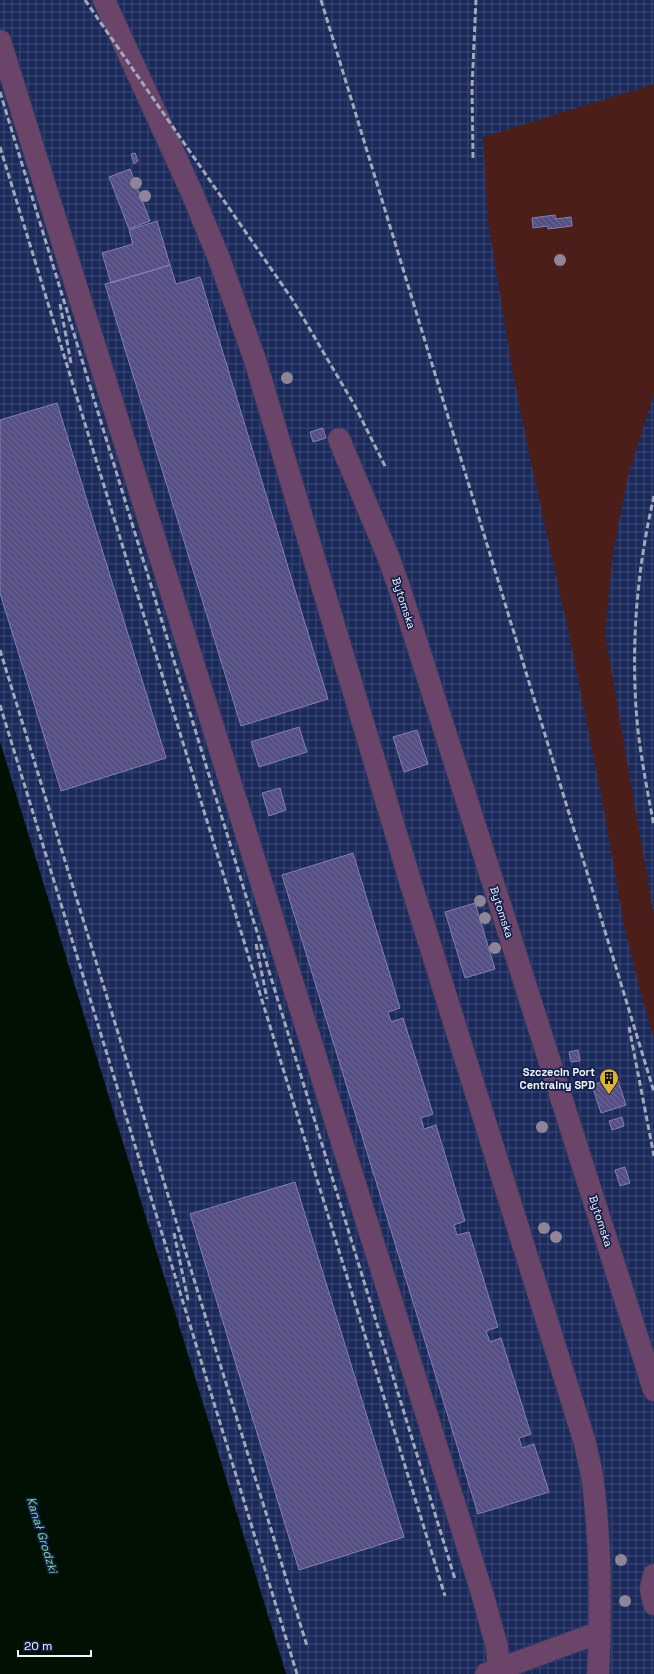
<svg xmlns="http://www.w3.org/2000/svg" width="654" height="1674" font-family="'Space Grotesk',sans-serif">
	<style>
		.industrial { fill: url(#industrial-grid) }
		.green { fill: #4c1e1a }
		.water { fill: #001003 }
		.building { fill: url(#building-back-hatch); stroke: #847fb7 }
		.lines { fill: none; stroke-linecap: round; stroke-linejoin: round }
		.minor-casing { stroke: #2e3961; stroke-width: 24 }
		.minor { stroke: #6a4569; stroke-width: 22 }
		.rail { stroke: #a2a8bb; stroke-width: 3; stroke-dasharray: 6 3; stroke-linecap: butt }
		.tree { fill: #8e8698 }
		.labels { text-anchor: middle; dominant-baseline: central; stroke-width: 3.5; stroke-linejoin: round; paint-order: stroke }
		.street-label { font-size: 11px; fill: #f1f4f9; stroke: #13204c }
		.poi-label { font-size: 11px; font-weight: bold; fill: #f1f4f9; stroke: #13204c; text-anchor: end }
		.water-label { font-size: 12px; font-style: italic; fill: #82da8f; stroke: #13204c }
	</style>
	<defs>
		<pattern id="industrial-grid" width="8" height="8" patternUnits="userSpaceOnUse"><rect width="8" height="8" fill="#1b2a5b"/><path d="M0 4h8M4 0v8" fill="none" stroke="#3d4a73"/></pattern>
		<pattern id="building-back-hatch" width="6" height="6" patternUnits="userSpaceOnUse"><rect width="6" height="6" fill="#554f83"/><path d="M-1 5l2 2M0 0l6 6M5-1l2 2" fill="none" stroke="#6e6995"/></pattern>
	</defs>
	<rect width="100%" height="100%" fill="#13204c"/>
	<!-- industrial -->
	<path class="industrial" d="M0 0H654V1674H286L0 742Z"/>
	<!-- green -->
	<path class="green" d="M654 84V394L628 476 613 553 605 633 654 917V1039L642 998 624 926 602 799 570 639 530 458 512 368 488 221 483 137Z"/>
	<!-- water -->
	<path class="water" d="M0 742 286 1674H0Z"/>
	<!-- building -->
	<path class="building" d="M135 153 138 161 134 164 131 154Z
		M130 169 150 221 129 229 109 177Z
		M555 215 556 219 571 217 572 226 548 229V226L533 228 532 218Z
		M157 221 170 265 111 283 102 253 133 244 129 230Z
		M170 265 176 284 200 277 328 699 241 726 105 284Z
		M57 403 166 758 61 791 0 593V420Z
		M323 428 326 438 313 442 310 432Z
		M299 727 307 752 259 767 251 742Z
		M417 730 428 764 404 772 393 737Z
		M280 788 286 810 269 816 262 793Z
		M353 853 400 1008 388 1012 391 1022 403 1018 433 1114 421 1118 424 1129 436 1125 465 1221 454 1225 457 1235 469 1232 498 1327 486 1331 490 1342 501 1338 531 1434 519 1438 522 1448 534 1444 549 1492 478 1514 282 875Z
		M475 903 495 969 465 978 445 912Z
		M578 1050 580 1061 571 1062 569 1052Z
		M617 1077 626 1105 601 1113 592 1085Z
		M622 1117 624 1126 612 1130 609 1121Z
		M625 1167 630 1183 620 1186 615 1170Z
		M295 1182 404 1537 299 1570 190 1214Z"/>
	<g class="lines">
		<defs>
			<path id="minor" d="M104 0 192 193 220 261 255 360 411 884 585 1443C588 1459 593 1475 594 1491 601 1552 601 1613 598 1674
				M0 41 482 1593 497 1647 499 1674
				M339 439 388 556 400 590 654 1390
				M654 1575 651 1589 654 1604
				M486 1674 600 1632"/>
		</defs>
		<!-- minor casing -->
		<use href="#minor" class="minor-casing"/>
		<!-- minor -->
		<use href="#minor" class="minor"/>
		<!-- rail -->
		<path class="rail" d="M85 0 292 299 355 406 386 468
			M321 0 654 1092
			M0 92 455 1579
			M0 147 445 1596
			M473 158 472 88 476 0
			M60 304 71 363
			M654 496C636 573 630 653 638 731 642 763 648 795 654 826
			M0 650 307 1646
			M0 705 297 1674
			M256 944 267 999
			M629 1027 654 1156
			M174 1233 188 1300"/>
	</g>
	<!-- trees -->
	<g class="tree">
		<circle cx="136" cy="183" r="6"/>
		<circle cx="145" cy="196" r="6"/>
		<circle cx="560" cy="260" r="6"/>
		<circle cx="287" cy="378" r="6"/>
		<circle cx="480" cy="901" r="6"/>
		<circle cx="485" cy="918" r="6"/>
		<circle cx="495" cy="948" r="6"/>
		<circle cx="542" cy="1127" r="6"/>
		<circle cx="544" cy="1228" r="6"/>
		<circle cx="556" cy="1237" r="6"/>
		<circle cx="621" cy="1560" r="6"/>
		<circle cx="625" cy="1601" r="6"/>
	</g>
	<!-- icons -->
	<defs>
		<symbol id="building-pin" viewBox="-11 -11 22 30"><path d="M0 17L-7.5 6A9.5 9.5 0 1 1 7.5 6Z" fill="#deb133" stroke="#13204c"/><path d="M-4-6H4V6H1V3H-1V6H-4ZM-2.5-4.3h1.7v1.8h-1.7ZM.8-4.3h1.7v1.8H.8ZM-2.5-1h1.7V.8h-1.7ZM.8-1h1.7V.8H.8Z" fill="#111"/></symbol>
	</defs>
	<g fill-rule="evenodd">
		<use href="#building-pin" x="598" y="1067" width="22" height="30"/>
	</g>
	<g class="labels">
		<!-- street labels -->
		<g class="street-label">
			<text transform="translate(404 603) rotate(72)">Bytomska</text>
			<text transform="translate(502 912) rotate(72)">Bytomska</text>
			<text transform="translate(601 1221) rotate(72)">Bytomska</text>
		</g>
		<!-- poi labels -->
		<g class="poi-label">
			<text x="595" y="1072">Szczecin Port<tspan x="595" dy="13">Centralny SPD</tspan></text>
		</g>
		<!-- water labels -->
		<g class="water-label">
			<text transform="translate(42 1535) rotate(73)">Kanał Grodzki</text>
		</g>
	</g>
	<!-- scale -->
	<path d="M18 1650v6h73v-6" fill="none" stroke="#f1f4f9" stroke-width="2"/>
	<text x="24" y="1650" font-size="12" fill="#f1f4f9" stroke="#13204c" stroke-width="3" paint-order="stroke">20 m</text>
</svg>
